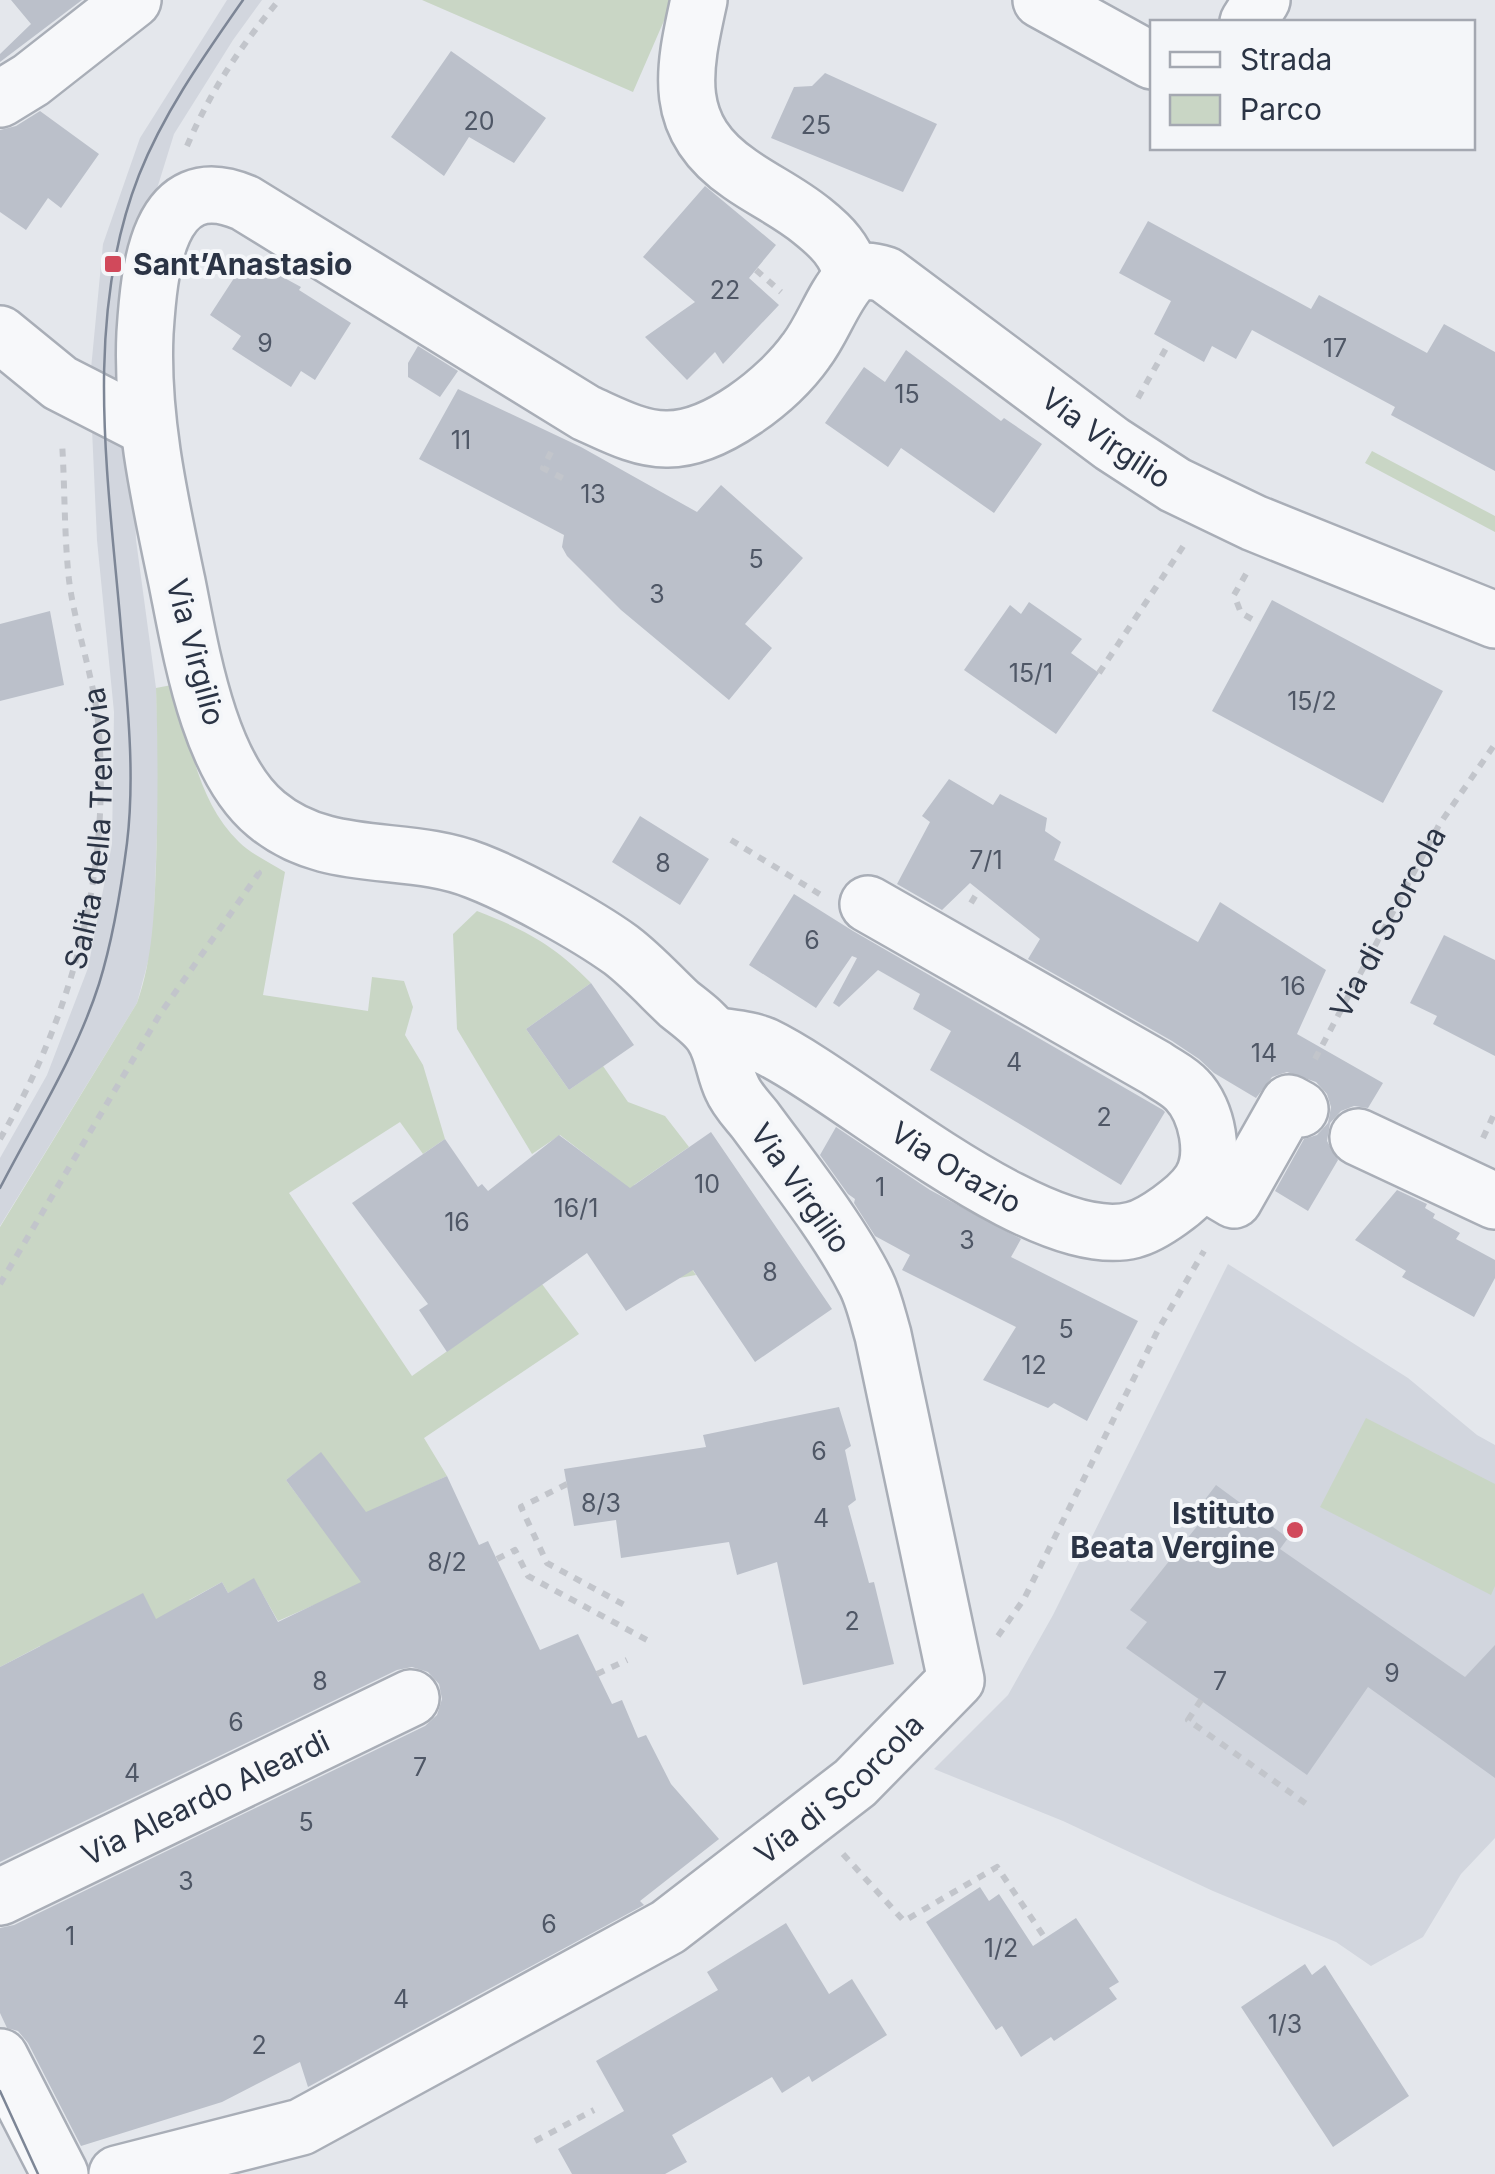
<svg xmlns="http://www.w3.org/2000/svg" width="1495" height="2174" font-family="Inter,sans-serif">
	<style>
		.built { fill: #d2d6de }
		.green { fill: #c9d6c5; fill-rule: evenodd }
		.building { fill: #bbc0ca }
		.lines { fill: none; stroke-linecap: round; stroke-linejoin: round }
		.minor-casing { stroke: #a9aeb7; stroke-width: 60 }
		.path { stroke: #c2c5cb; stroke-width: 6; stroke-dasharray: 8 8; stroke-linecap: butt }
		.minor { stroke: #f7f8fa; stroke-width: 55 }
		.tram { stroke: #7d8696; stroke-width: 2.5 }
		.poi-dot { fill: #d1495b; stroke: #f4f6f9; stroke-width: 4 }
		.labels { text-anchor: middle; dominant-baseline: central; stroke-width: 8; stroke-linejoin: round; paint-order: stroke }
		.number-label { font-size: 25px; fill: #4f5766 }
		.poi-label { font-size: 30px; font-weight: bold; fill: #2b3445; stroke: #f4f6f9; text-anchor: start }
		.street-label { font-size: 30px; fill: #2b3445; stroke: #f4f6f9 }
	</style>
	<rect width="100%" height="100%" fill="#e4e7ec"/>
	<!-- built -->
	<path class="built" d="M227 0H262L233 40 174 134 151 208 131 398 91 369 103 244 140 138Z
		M92 429 133 453 136 540 156 688 159 779 153 943 137 1003 0 1226V1158L47 1075 88 968 112 844 114 712 97 540Z
		M1228 1264 1408 1378 1477 1435 1495 1445V1838L1461 1874 1423 1937 1371 1966 1336 1942 1213 1891 1063 1821 934 1769 1008 1695 1053 1615Z"/>
	<!-- green -->
	<path class="green" d="M422 0H673L633 92Z
		M1372 451 1495 516V532L1365 463Z
		M177 684C188 738 197 801 239 842 251 854 271 863 285 872L263 995 368 1011 372 977 404 981 413 1007 405 1035 423 1065 445 1139 423 1154 400 1122 289 1193 412 1376 542 1284 579 1334 424 1438 447 1476 384 1505 394 1635 346 1662 314 1605 278 1621 254 1579 228 1593 222 1582 189 1600 214 1644 72 1707 40 1646 0 1667V1227L137 1003C153 957 154 914 156 866 158 806 158 748 156 688ZM321 1453 318 1523 286 1480Z
		M477 911C526 930 554 945 591 983L526 1029 569 1090 603 1066 628 1102 665 1116 689 1147 634 1185 696 1275 679 1278 607 1171 560 1135 532 1154 457 1029 453 934Z
		M1366 1418 1495 1484V1586L1491 1595 1320 1507Z"/>
	<!-- building -->
	<path class="building" d="M11 0H82L0 62V54L31 24Z
		M451 51 546 118 514 163 469 137 444 176 391 137Z
		M825 73 937 124 903 192 771 138 794 87 812 86Z
		M40 111 99 154 61 208 48 198 26 230 0 212V130L16 126Z
		M705 186 776 245 749 278 779 305 723 364 715 352 687 380 645 337 695 302 643 257Z
		M1148 221 1311 309 1319 295 1427 353 1444 324 1495 352V471L1391 415 1395 407 1252 330 1236 359 1212 346 1204 362 1154 334 1171 301 1119 273Z
		M253 261 301 287 299 290 351 323 315 380 301 371 291 387 232 349 241 336 210 315 238 272 246 279Z
		M418 346 458 371 440 397 408 377V363Z
		M906 350 1001 421 1004 418 1042 444 994 513 901 448 888 467 825 423 864 367 885 382Z
		M458 389 581 447 697 512 721 485 803 558 745 624 772 648 729 700 621 610 567 556 562 547 564 535 419 459Z
		M1272 600 1443 691 1383 803 1212 711Z
		M1029 602 1082 639 1071 653 1099 673 1056 734 964 670 1010 605 1021 614Z
		M50 611 64 685 0 701V624Z
		M949 779 993 805 1000 794 1047 818 1045 831 1061 842 1054 860 1198 942 1220 902 1326 970 1297 1034 1383 1083 1368 1108 1354 1106 1341 1111 1330 1123 1327 1141 1338 1160 1308 1211 1275 1191 1304 1139 1317 1135 1328 1123 1331 1107 1327 1094 1316 1082 1287 1072 1272 1077 1256 1098 1214 1073 1199 1059 1172 1041 1028 959 1040 939 970 883 942 910 897 884 930 822 922 816Z
		M640 816 709 859 680 905 612 862Z
		M794 894 853 931 1163 1110 1165 1112 1121 1185 930 1070 951 1031 913 1009 920 994 878 970 839 1007 833 1003 857 958 852 956 816 1008 749 965Z
		M1444 935 1495 960V1056L1433 1024 1437 1016 1410 1003Z
		M591 983 634 1045 569 1090 526 1029Z
		M836 1127 930 1190 1021 1239 1011 1257 1138 1321 1087 1421 1054 1403 1048 1408 983 1380 1016 1327 902 1270 910 1255 875 1236 854 1203 855 1199 848 1194 820 1155Z
		M711 1132 832 1309 755 1362 693 1270 626 1311 587 1253 447 1352 419 1310 428 1304 352 1203 445 1139 478 1187 482 1184 488 1191 559 1135 630 1188Z
		M1397 1190 1427 1204 1425 1208 1435 1214 1433 1218 1460 1233 1456 1239 1495 1260V1278L1474 1317 1402 1277 1406 1271 1355 1240Z
		M839 1407 851 1446 845 1450 856 1500 848 1506 869 1583 874 1582 894 1664 803 1685 777 1562 737 1575 729 1542 621 1558 616 1520 574 1526 564 1469 706 1447 703 1435Z
		M321 1452 366 1512 447 1476 479 1545 488 1541 540 1650 578 1634 612 1704 622 1700 638 1738 646 1735 671 1784 719 1839 640 1901 644 1905 308 2087 300 2062 222 2102 81 2146 28 2043 18 2031 7 2028 0 2013V1928L14 1925 425 1726 437 1715 442 1699 439 1684 428 1672 412 1667 397 1670 0 1862V1667L143 1593 156 1619 222 1582 228 1593 254 1578 278 1622 361 1582 286 1480Z
		M1216 1485 1288 1538 1280 1549 1465 1677 1495 1645V1778L1368 1687 1307 1775 1126 1648 1147 1622 1130 1610 1202 1520 1194 1514Z
		M980 1887 989 1901 999 1894 1033 1946 1076 1918 1119 1982 1109 1988 1117 1999 1054 2041 1051 2037 1021 2057 1002 2026 996 2030 926 1922Z
		M786 1923 829 1994 852 1979 887 2035 812 2082 809 2076 782 2093 772 2077 672 2135 687 2162 665 2174H572L558 2149 624 2111 596 2061 718 1990 707 1972Z
		M1305 1964 1312 1975 1325 1965 1409 2096 1333 2147 1241 2007Z"/>
	<g class="lines">
		<defs>
			<g id="minor">
				<path d="M699 0C683 72 671 127 740 174 764 191 789 202 812 221 832 237 846 251 852 276"/>
				<path d="M1041 0 1152 61"/>
				<path d="M1248 22 1262 0"/>
				<path d="M0 99 31 80 133 0"/>
				<path d="M0 334 60 383 148 428"/>
				<path id="s3" d="M713 1035C729 1038 750 1039 765 1046 852 1088 1038 1254 1133 1230 1153 1225 1189 1199 1200 1182 1217 1157 1207 1110 1187 1090 1179 1081 1166 1075 1156 1068L868 904"/>
				<path d="M1358 1137 1495 1201"/>
				<path d="M1202 1181 1234 1200 1289 1103 1300 1109"/>
				<path id="s4" d="M0 1897 411 1698"/>
				<path d="M0 2057 60 2174"/>
				<path id="s5" d="M117 2174 301 2127 668 1927 855 1783 956 1680 883 1335C878 1318 874 1299 866 1283 839 1229 791 1169 755 1120 747 1110 737 1100 732 1088 724 1072 723 1051 713 1036 706 1024 690 1013 679 1004 660 986 642 966 621 950 585 924 517 887 476 871 407 843 328 866 266 814 209 767 191 652 177 582 160 501 141 417 145 333 149 272 157 165 245 203L586 413C611 424 638 439 666 439 715 440 779 389 806 351 823 329 832 299 850 279 860 268 873 271 886 275L1112 444 1175 485 1254 523 1495 620"/>
			</g>
		</defs>
		<!-- minor casing -->
		<use href="#minor" class="minor-casing"/>
		<!-- path -->
		<g class="path">
			<path d="M187 146C211 90 240 47 279 0"/>
			<path d="M756 270 781 292"/>
			<path d="M1138 398 1169 343"/>
			<path d="M551 452 543 468 566 480"/>
			<path d="M1246 574 1234 595 1241 613 1259 623"/>
			<path d="M1099 673 1184 545"/>
			<path d="M731 840 821 895"/>
			<path d="M971 903 979 890"/>
			<path id="s1" d="M1315 1059 1439 825 1495 744"/>
			<path d="M1483 1138 1495 1112"/>
			<path id="s2" d="M0 1139C73 1014 112 868 98 722 93 674 75 627 69 580 64 534 65 488 62 442"/>
			<path d="M0 1284 160 1014 259 873 257 871"/>
			<path d="M567 1484 521 1507 547 1563 630 1608"/>
			<path d="M497 1559 515 1550 528 1576 647 1640"/>
			<path d="M998 1636 1024 1599 1158 1330 1204 1251"/>
			<path d="M597 1674 627 1660"/>
			<path d="M1201 1700 1188 1720 1312 1808"/>
			<path d="M843 1854 904 1921 997 1867 1045 1938"/>
			<path d="M535 2141 594 2110"/>
		</g>
		<!-- minor -->
		<use href="#minor" class="minor"/>
		<!-- tram -->
		<path class="tram" d="M0 1188C34 1122 76 1056 99 984 113 939 121 890 127 843 136 769 126 691 120 617 107 471 84 315 139 175 164 112 204 56 243 0
			M0 2091 38 2174"/>
	</g>
	<!-- markers -->
	<g class="poi-dot">
		<rect x="103" y="254" width="20" height="20" rx="5"/>
		<circle cx="1295" cy="1530" r="10"/>
	</g>
	<g class="labels">
		<!-- number labels -->
		<g class="number-label">
			<text x="479" y="121">20</text>
			<text x="816" y="125">25</text>
			<text x="725" y="290">22</text>
			<text x="265" y="343">9</text>
			<text x="1335" y="348">17</text>
			<text x="907" y="394">15</text>
			<text x="461" y="440">11</text>
			<text x="593" y="494">13</text>
			<text x="756" y="559">5</text>
			<text x="657" y="594">3</text>
			<text x="1031" y="673">15/1</text>
			<text x="1312" y="701">15/2</text>
			<text x="986" y="860">7/1</text>
			<text x="663" y="863">8</text>
			<text x="812" y="940">6</text>
			<text x="1293" y="986">16</text>
			<text x="1264" y="1053">14</text>
			<text x="1014" y="1062">4</text>
			<text x="1104" y="1117">2</text>
			<text x="707" y="1184">10</text>
			<text x="880" y="1187">1</text>
			<text x="576" y="1208">16/1</text>
			<text x="457" y="1222">16</text>
			<text x="967" y="1240">3</text>
			<text x="770" y="1272">8</text>
			<text x="1066" y="1329">5</text>
			<text x="1034" y="1365">12</text>
			<text x="819" y="1451">6</text>
			<text x="601" y="1503">8/3</text>
			<text x="821" y="1518">4</text>
			<text x="447" y="1562">8/2</text>
			<text x="852" y="1621">2</text>
			<text x="1392" y="1673">9</text>
			<text x="320" y="1681">8</text>
			<text x="1220" y="1681">7</text>
			<text x="236" y="1722">6</text>
			<text x="420" y="1767">7</text>
			<text x="132" y="1773">4</text>
			<text x="306" y="1822">5</text>
			<text x="186" y="1881">3</text>
			<text x="549" y="1924">6</text>
			<text x="70" y="1936">1</text>
			<text x="1001" y="1948">1/2</text>
			<text x="401" y="1999">4</text>
			<text x="1285" y="2024">1/3</text>
			<text x="259" y="2045">2</text>
		</g>
		<!-- poi labels -->
		<g class="poi-label">
			<text x="133" y="264">Sant’Anastasio</text>
			<text x="1275" y="1513" text-anchor="end">Istituto<tspan x="1275" dy="34">Beata Vergine</tspan></text>
		</g>
		<!-- street labels -->
		<g class="street-label">
			<text stroke="none"><textPath href="#s5" startOffset="3960">Via Virgilio</textPath></text>
			<text transform="translate(196 652) rotate(75)">Via Virgilio</text>
			<text stroke="none"><textPath href="#s2" startOffset="328">Salita della Trenovia</textPath></text>
			<text stroke="none"><textPath href="#s1" startOffset="155">Via di Scorcola</textPath></text>
			<text stroke="none"><textPath href="#s3" startOffset="280">Via Orazio</textPath></text>
			<text transform="translate(801 1188) rotate(55)">Via Virgilio</text>
			<text stroke="none"><textPath href="#s5" startOffset="828">Via di Scorcola</textPath></text>
			<text stroke="none"><textPath href="#s4" startOffset="228">Via Aleardo Aleardi</textPath></text>
		</g>
	</g>
	<!-- legend -->
	<rect x="1150" y="20" width="325" height="130" fill="#f4f6f9" stroke="#a4a8b1" stroke-width="2.5"/>
	<rect x="1170" y="52" width="50" height="15" fill="#f7f8fa" stroke="#a4a8b1" stroke-width="2.5"/>
	<text x="1240" y="70" font-size="30" fill="#2b3445">Strada</text>
	<rect x="1170" y="95" width="50" height="30" fill="#c9d6c5" stroke="#a4a8b1" stroke-width="2.5"/>
	<text x="1240" y="120" font-size="30" fill="#2b3445">Parco</text>
</svg>
